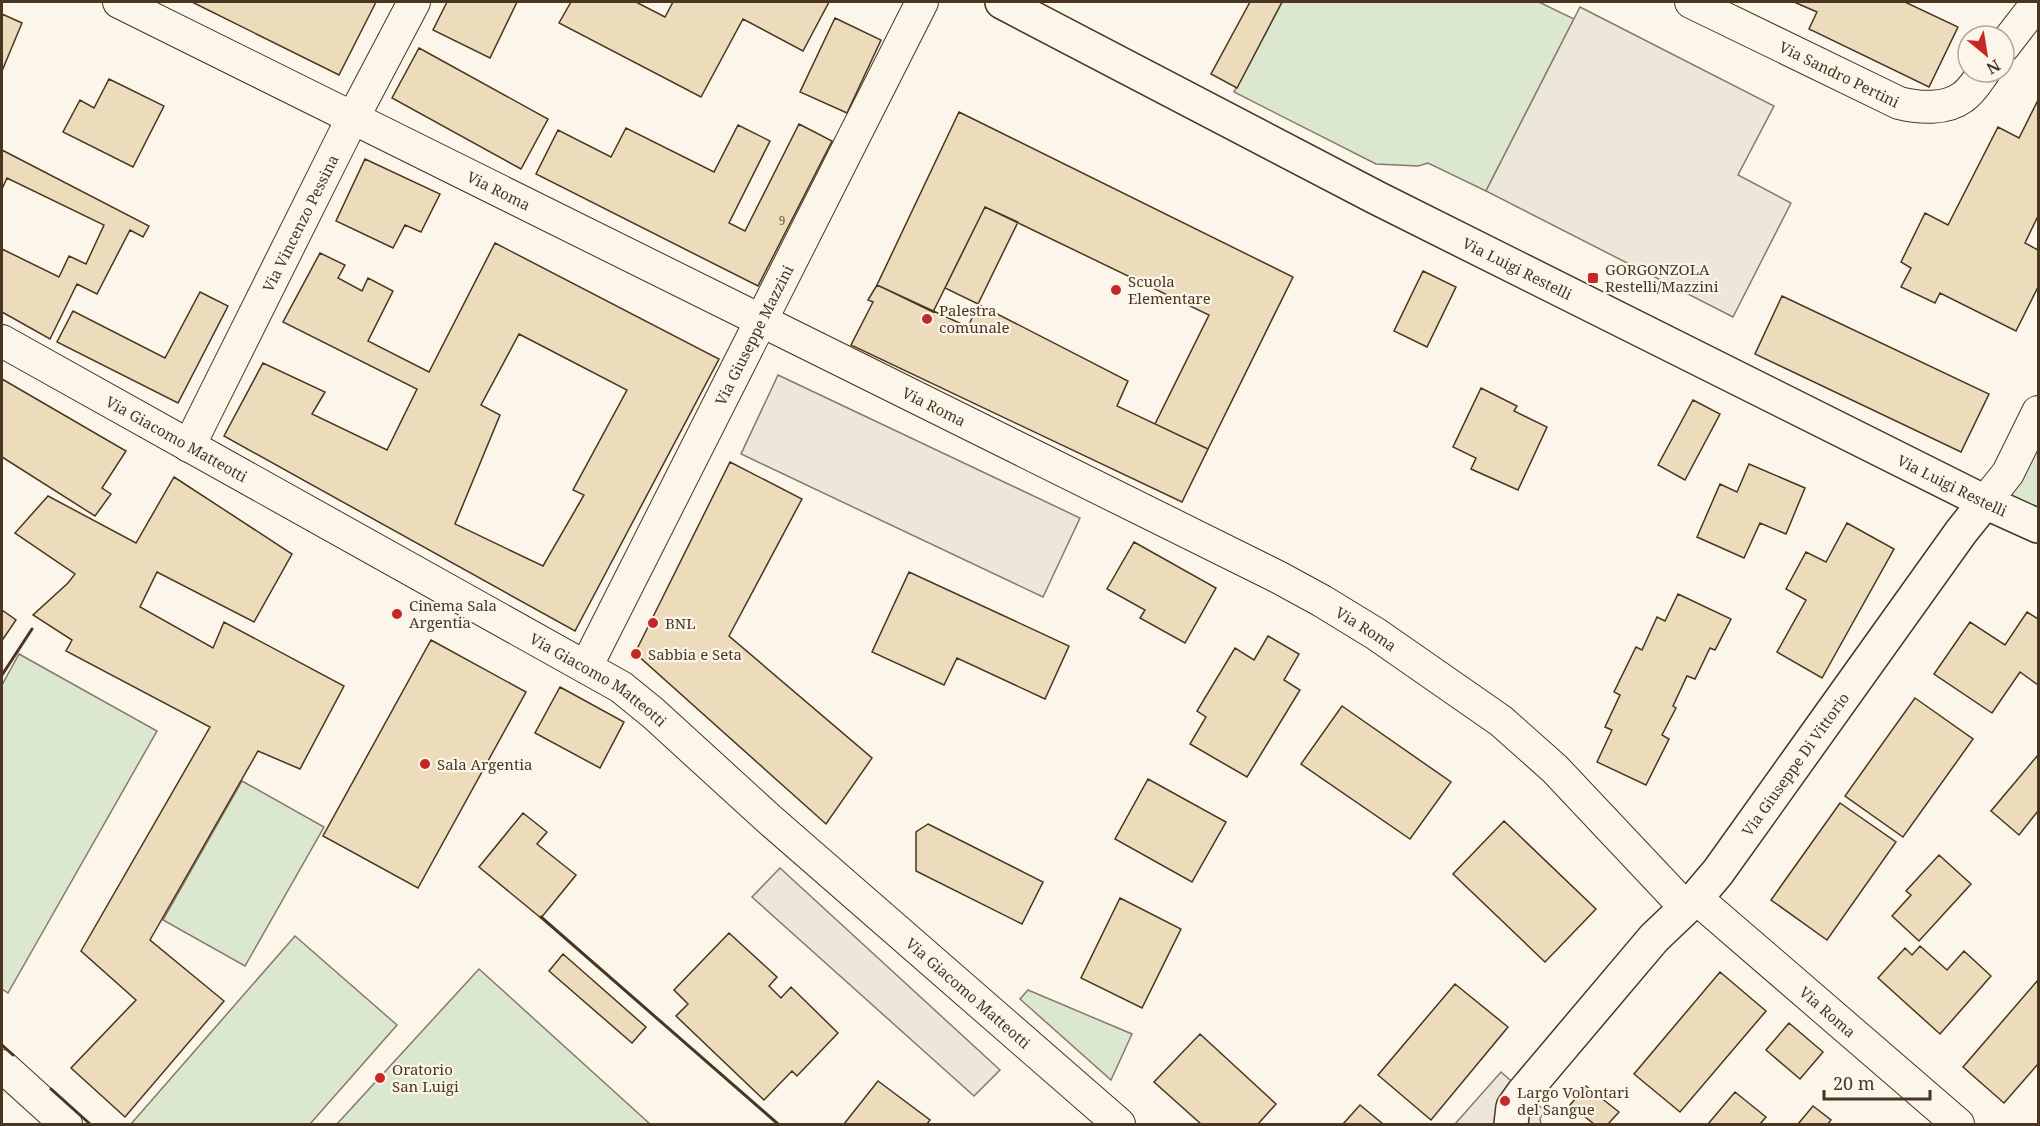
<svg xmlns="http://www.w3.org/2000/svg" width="2040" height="1126" font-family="'Noto Serif',serif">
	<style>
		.green { fill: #dce7d0; stroke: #887966; stroke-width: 1.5 }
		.parking { fill: #ede7d9; stroke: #887966; stroke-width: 1.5 }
		.building { fill: #ecdcbc; stroke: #4a3520; stroke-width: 1.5; fill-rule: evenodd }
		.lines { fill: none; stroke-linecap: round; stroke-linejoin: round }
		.street-casing { stroke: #4a3520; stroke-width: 34 }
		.secondary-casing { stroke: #4a3520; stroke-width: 36 }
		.street { stroke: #fbf6e9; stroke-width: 32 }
		.secondary { stroke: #fbf6e9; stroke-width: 33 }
		.wall { stroke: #4a3520; stroke-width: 3 }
		.poi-dot { fill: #c62828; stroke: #fbf6e9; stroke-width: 2 }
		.labels { text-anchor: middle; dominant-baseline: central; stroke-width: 4.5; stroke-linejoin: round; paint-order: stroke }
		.number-label { font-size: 12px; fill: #725f47 }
		.street-label { font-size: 15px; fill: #4a3520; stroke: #fbf6e9 }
		.poi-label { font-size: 15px; fill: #4a3520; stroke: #fbf6e9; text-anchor: start }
	</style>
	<rect width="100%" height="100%" fill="#fbf6e9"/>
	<!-- green -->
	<path class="green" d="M1282 2H1539L1574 19 1486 191 1428 163 1418 166 1376 164 1234 92Z
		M2038 399V521L1986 497Z
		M19 654 157 731 8 993 2 989V685Z
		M242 781 324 827 245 966 163 920Z
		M295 936 397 1025 310 1124H131Z
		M479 969 650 1124H337Z
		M1028 990 1132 1034 1111 1080 1020 999Z"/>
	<!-- parking -->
	<path class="parking" d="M1580 7 1774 106 1738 175 1791 203 1733 317 1486 191Z
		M778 375 1080 518 1043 597 741 454Z
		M780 868 1000 1070 974 1096 752 897Z
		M1501 1072 1544 1110 1540 1119 1541 1124H1455Z"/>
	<!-- building -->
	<path class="building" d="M192 2H376L339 75Z
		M447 2H517L490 58 433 30Z
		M571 2H636L665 17 673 2H829L803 51 743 19 701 97 559 23Z
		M1250 2H1282L1237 88 1211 74Z
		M1794 2H1905L1958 27 1929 87 1809 29 1817 12Z
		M2 14 22 23 2 71Z
		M835 18 881 40 847 113 800 92Z
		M419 48 548 119 521 169 392 98Z
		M109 79 164 106 133 167 63 132 80 100 94 108Z
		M2038 100V216L2025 243 2038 250V287L2016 331 1940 293 1935 303 1901 287 1911 268 1901 262 1925 213 1948 225 1998 127 2019 138Z
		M959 112 1293 277 1208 449 1155 424 1209 315 985 207 933 312 877 285Z
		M799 124 832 141 758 286 536 174 558 130 611 157 626 128 714 172 738 125 770 141 729 223 745 231Z
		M2 150 149 226 143 237 130 230 97 294 77 284 50 339 2 312V249L59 277 69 256 86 264 104 225 7 178 2 189Z
		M365 159 440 194 421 232 405 225 393 248 336 221Z
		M985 207 1018 222 978 304 945 288Z
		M495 243 719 359 575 631 224 436 263 363 325 392 312 414 387 450 417 389 283 322 320 253 345 265 338 278 362 291 368 278 393 291 368 341 429 372ZM519 334 627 390 573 490 584 495 543 566 455 524 500 415 481 405Z
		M1423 271 1456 287 1427 347 1394 331Z
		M877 285 968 327 978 304 1128 381 1117 406 1208 449 1182 502 851 345 873 302 868 300Z
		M200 292 228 306 178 403 57 342 73 311 165 358Z
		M1782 296 1989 394 1961 452 1755 354Z
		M2 379 126 451 102 488 111 494 95 516 2 457Z
		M1481 388 1517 406 1514 411 1547 427 1518 490 1471 469 1476 458 1453 447Z
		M1693 400 1720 414 1685 480 1658 465Z
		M730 462 802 499 729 636 872 758 826 824 635 653Z
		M1749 464 1805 488 1786 534 1760 523 1744 558 1697 537 1720 484 1737 492Z
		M174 477 292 554 254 622 157 572 140 607 213 648 224 622 344 686 300 769 258 751 150 940 224 1001 125 1117 71 1068 136 1000 81 951 210 727 66 651 72 640 33 615 68 583 75 574 15 533 48 496 136 543Z
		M1847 523 1894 549 1822 678 1777 652 1806 600 1786 589 1806 552 1826 562Z
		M1134 542 1216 588 1185 643 1140 618 1145 610 1107 589Z
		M909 572 1069 646 1045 699 957 658 944 685 872 652Z
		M1678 594 1731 619 1715 650 1710 648 1695 679 1687 676 1673 706 1676 708 1662 735 1669 739 1646 785 1597 762 1612 730 1605 727 1620 695 1614 692 1636 647 1642 650 1657 617 1665 621Z
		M2 610 16 620 3 639 2 638Z
		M2027 612 2038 619V685L2020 672 1992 713 1934 674 1970 622 2005 645Z
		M1268 636 1299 654 1284 680 1300 690 1247 777 1190 744 1206 717 1197 711 1235 648 1254 660Z
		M431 640 526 692 418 888 323 836Z
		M560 687 624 722 600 768 535 733Z
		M1915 698 1973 739 1903 837 1845 796Z
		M1342 706 1451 782 1410 839 1301 764Z
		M2038 755V811L2019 835 1991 811Z
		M1148 779 1226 822 1192 882 1115 839Z
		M1840 803 1896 842 1827 940 1771 900Z
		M523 813 547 832 537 844 576 875 541 918 479 867Z
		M1504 821 1596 909 1545 962 1453 874Z
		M928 824 1043 882 1022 924 916 871V832Z
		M1939 855 1971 884 1919 941 1892 916 1911 895 1906 891Z
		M1120 898 1181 929 1142 1008 1081 978Z
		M729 933 777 977 769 986 781 998 791 987 838 1033 797 1076 792 1071 764 1100 676 1016 688 1004 674 990Z
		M1920 946 1947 970 1964 951 1991 976 1940 1034 1878 978 1905 948 1912 955Z
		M563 954 646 1027 632 1043 549 971Z
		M1720 972 1766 1011 1680 1112 1634 1074Z
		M2038 980V1064L2004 1103 1963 1067Z
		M1455 984 1508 1027 1431 1120 1378 1075Z
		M1789 1023 1823 1052 1800 1079 1766 1050Z
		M1200 1034 1276 1104 1258 1124H1201L1154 1082Z
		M878 1081 930 1120 927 1124H844Z
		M1586 1086 1619 1112 1608 1124H1594L1570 1105Z
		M1735 1092 1766 1117 1760 1124H1708Z
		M1360 1105 1383 1124H1343Z
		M1813 1106 1831 1120 1828 1124H1798Z"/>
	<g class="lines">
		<defs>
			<g id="street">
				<path id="s1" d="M119 2 1278 577 1322 601 1376 634 1501 721 1555 769 1686 908"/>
				<path id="s2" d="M1691 2 1899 103C1919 108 1946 110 1963 97 1972 91 1978 80 1984 72"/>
				<path d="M2004 46 2038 2"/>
				<path id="s3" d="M2 341 621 687 653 713 769 819 1119 1124"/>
				<path id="s4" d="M189 446 344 135 414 2"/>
				<path d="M1985 502 2008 473 2038 412"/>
				<path id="s5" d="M586 667 922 2"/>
				<path id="s6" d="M1696 898 1958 1124"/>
				<path d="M2 1066 66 1124"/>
			</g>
			<g id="secondary">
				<path id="s7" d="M1002 2 1377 198 1985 502 2038 526"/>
				<path id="s8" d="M1511 1124 1513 1107 1523 1093 1654 938 1696 898 1718 872 1961 532 1985 502"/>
			</g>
		</defs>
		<!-- street casing -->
		<use href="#street" class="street-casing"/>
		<!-- secondary casing -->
		<use href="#secondary" class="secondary-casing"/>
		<!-- street -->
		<use href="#street" class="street"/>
		<!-- secondary -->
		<use href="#secondary" class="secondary"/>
		<!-- wall -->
		<path class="wall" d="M2 675 32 629
			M541 917 778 1124
			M2 1045 13 1055
			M51 1089 90 1124"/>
	</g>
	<!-- markers -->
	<g class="poi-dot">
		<rect x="1587" y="272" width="12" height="12" rx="3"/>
		<circle cx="1116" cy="290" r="6"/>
		<circle cx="927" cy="319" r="6"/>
		<circle cx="397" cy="614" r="6"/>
		<circle cx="653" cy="623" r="6"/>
		<circle cx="636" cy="654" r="6"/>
		<circle cx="425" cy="764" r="6"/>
		<circle cx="380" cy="1078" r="6"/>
		<circle cx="1505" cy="1101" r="6"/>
	</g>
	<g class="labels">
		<!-- number labels -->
		<g class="number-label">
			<text x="782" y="220">9</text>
		</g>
		<!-- street labels -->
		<g class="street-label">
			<text stroke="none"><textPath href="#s2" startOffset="165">Via Sandro Pertini</textPath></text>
			<text stroke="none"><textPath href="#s1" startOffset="424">Via Roma</textPath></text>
			<text stroke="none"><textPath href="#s4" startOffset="249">Via Vincenzo Pessina</textPath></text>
			<text stroke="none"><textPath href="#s7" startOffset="580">Via Luigi Restelli</textPath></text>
			<text stroke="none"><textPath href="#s5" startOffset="372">Via Giuseppe Mazzini</textPath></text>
			<text stroke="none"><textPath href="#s1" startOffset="910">Via Roma</textPath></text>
			<text stroke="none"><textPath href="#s3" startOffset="200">Via Giacomo Matteotti</textPath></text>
			<text stroke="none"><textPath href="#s7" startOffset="1066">Via Luigi Restelli</textPath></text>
			<text stroke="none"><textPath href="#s1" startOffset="1396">Via Roma</textPath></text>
			<text stroke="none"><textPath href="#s3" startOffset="686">Via Giacomo Matteotti</textPath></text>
			<text stroke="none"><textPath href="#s8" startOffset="462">Via Giuseppe Di Vittorio</textPath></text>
			<text stroke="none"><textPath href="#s3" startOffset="1172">Via Giacomo Matteotti</textPath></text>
			<text stroke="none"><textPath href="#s6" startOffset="174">Via Roma</textPath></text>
		</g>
		<!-- poi labels -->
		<g class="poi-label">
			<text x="1605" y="269">GORGONZOLA<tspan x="1605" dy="17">Restelli/Mazzini</tspan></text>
			<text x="1128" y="281">Scuola<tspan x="1128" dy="17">Elementare</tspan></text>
			<text x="939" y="310">Palestra<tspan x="939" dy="17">comunale</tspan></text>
			<text x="409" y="605">Cinema Sala<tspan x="409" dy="17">Argentia</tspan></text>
			<text x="665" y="623">BNL</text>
			<text x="648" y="654">Sabbia e Seta</text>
			<text x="437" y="764">Sala Argentia</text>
			<text x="392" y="1069">Oratorio<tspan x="392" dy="17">San Luigi</tspan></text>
			<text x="1517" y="1092">Largo Volontari<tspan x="1517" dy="17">del Sangue</tspan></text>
		</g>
	</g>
	<!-- border -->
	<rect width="2040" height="1126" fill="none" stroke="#4a3520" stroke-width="6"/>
	<!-- north arrow -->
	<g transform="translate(1986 54) rotate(150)"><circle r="28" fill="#fbf6e9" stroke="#b4a999" stroke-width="1.5"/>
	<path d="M0-4.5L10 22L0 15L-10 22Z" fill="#c62828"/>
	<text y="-9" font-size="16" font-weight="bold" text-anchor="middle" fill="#4a3520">N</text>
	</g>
	<!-- scale -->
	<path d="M1824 1090v9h106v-9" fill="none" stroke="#4a3520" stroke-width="3"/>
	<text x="1833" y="1090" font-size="18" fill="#4a3520" stroke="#fbf6e9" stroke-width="4.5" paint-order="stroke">20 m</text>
</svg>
